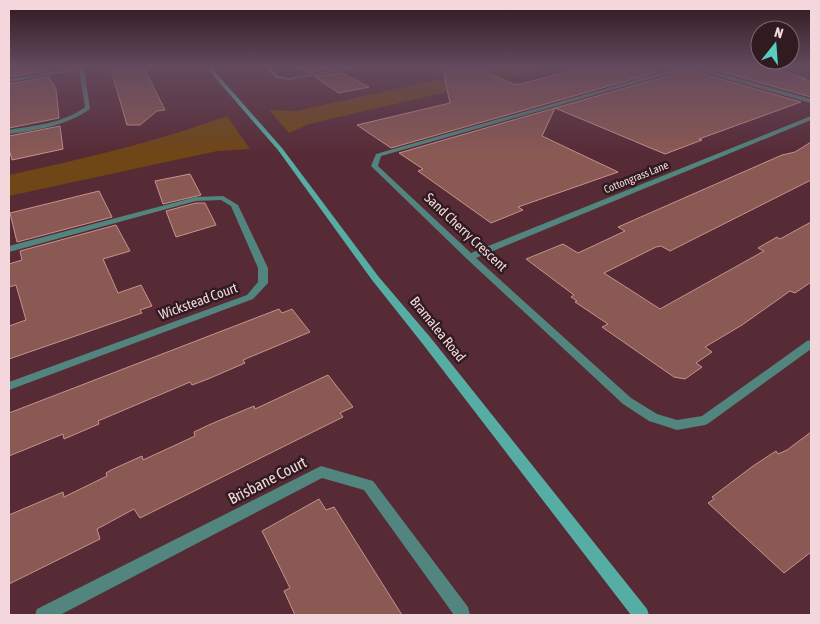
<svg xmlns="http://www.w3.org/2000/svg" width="820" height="624" font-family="'Asap Condensed',sans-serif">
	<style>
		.green { fill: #6f4616 }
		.building { fill: #8a5954; stroke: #c8928d }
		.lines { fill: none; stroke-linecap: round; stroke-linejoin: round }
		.minor { fill: #51857e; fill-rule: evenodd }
		.secondary { fill: #56ada4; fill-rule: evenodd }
		.labels { text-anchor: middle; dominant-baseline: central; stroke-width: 5; stroke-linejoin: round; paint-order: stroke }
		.far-street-label { font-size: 11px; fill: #f4d7dc; stroke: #2f1b20 }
		.street-label { font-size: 14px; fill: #f4d7dc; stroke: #2f1b20 }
		.near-street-label { font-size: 16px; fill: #f4d7dc; stroke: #2f1b20 }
	</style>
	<rect width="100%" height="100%" fill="#572b36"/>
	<!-- green -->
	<path class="green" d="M499 66H557L309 124 289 133 269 110 296 111Z
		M227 116 250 149 217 151 9 196V175C82 159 156 142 227 116Z"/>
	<!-- building -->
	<path class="building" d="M9 66H43L46 71 9 77Z
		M143 66 165 110 157 111 140 125H127L111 70Z
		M297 66H329L333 68 307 73Z
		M442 66H470L516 85 590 66H641L658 72 391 148 357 125 450 103Z
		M701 66H761L805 78 802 79 811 81V97Z
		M689 70 801 102 699 139 702 140 665 154 555 108Z
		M342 73 369 87 339 93 315 77Z
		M49 77 56 89 59 118 9 128V84Z
		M555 108 542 136 618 172 518 207 523 210 491 223 418 171 423 169 399 153Z
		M60 126 63 149 12 160 9 149V136Z
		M811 142V180L670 251 661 246 656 247 604 273 660 309 764 251 758 248 777 237 780 239 811 222V282L795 293 790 291 742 325 705 347 712 352 696 363 702 367 685 379 674 377 602 327 608 324 575 302 577 301 571 297 574 295 526 259 563 244 578 253 625 231 618 227 782 155 795 152Z
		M190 174 201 195 163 204 155 181Z
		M99 191 112 217 17 242 10 213Z
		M196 203H205L216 225 176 237 166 211Z
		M116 225 130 251 103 259 118 293 141 285 152 306 140 310 142 313 9 359V326L26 320 16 285 9 287V264L22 260 20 251Z
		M279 309 282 313 292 309 310 332 243 360 245 363 208 379 192 385 190 382 98 421 99 424 64 439 63 434 9 456V413Z
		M328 375 353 407 340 413 343 417 140 518 134 509 97 529 100 539 9 584V515L63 492 64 497 107 476 106 473 111 470 142 456 143 460 195 436 194 432 211 424 254 406 255 409Z
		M811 432V552L784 573 708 503 714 499 712 497 753 466 776 451 778 454 787 450Z
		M319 499 326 510 334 507 402 615H295L284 591 290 588 262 531Z"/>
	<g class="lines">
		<!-- minor -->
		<path class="minor" d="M96 66 84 69 90 109C66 126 37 130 9 134V130C36 125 62 124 85 107L79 70 9 82V79L81 67Z
			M265 66H270L279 76 289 78 358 66H370L289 80 275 78Z
			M685 66H694L811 99V103L689 68 381 156 378 166 471 253 811 116V120L476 258 631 398 657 414 677 420 702 416 807 341 811 340V349L709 423 705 425 677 430 649 421 623 404 467 259 371 166 376 154Z
			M223 196 238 205 268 268V283L253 299 9 390V382L247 295 258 282V268L231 206 221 200 196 201 9 252V246L196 197Z
			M321 466 373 481 468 607 470 615H454L364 490 322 478 60 615H35L37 609Z"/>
		<!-- secondary -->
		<path class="secondary" d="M205 66H210L282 148 378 276 430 337 647 609 649 615H631L422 343 372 280 278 150Z"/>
	</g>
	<!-- sky -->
	<linearGradient id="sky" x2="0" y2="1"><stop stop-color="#30181e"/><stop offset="0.43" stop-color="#634a5d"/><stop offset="1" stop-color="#634a5d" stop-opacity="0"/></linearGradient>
	<rect width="820" height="154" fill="url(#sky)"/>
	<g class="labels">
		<!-- far-street labels -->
		<g class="far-street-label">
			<text transform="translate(636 177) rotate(-22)">Cottongrass Lane</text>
		</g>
		<!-- street labels -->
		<g class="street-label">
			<text transform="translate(466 232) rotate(43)">Sand Cherry Crescent</text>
			<text transform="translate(198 301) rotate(-20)">Wickstead Court</text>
			<text transform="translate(438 329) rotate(51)">Bramalea Road</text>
		</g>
		<!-- near-street labels -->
		<g class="near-street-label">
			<text transform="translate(267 480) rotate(-27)">Brisbane Court</text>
		</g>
	</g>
	<!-- border -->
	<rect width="820" height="624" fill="none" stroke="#f4d7dc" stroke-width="20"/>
	<!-- north arrow -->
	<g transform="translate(775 45) rotate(17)"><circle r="24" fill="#2f1b20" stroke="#7e666b"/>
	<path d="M0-4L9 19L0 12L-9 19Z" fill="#57cec1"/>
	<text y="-8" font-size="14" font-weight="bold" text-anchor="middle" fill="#f4d7dc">N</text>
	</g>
</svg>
